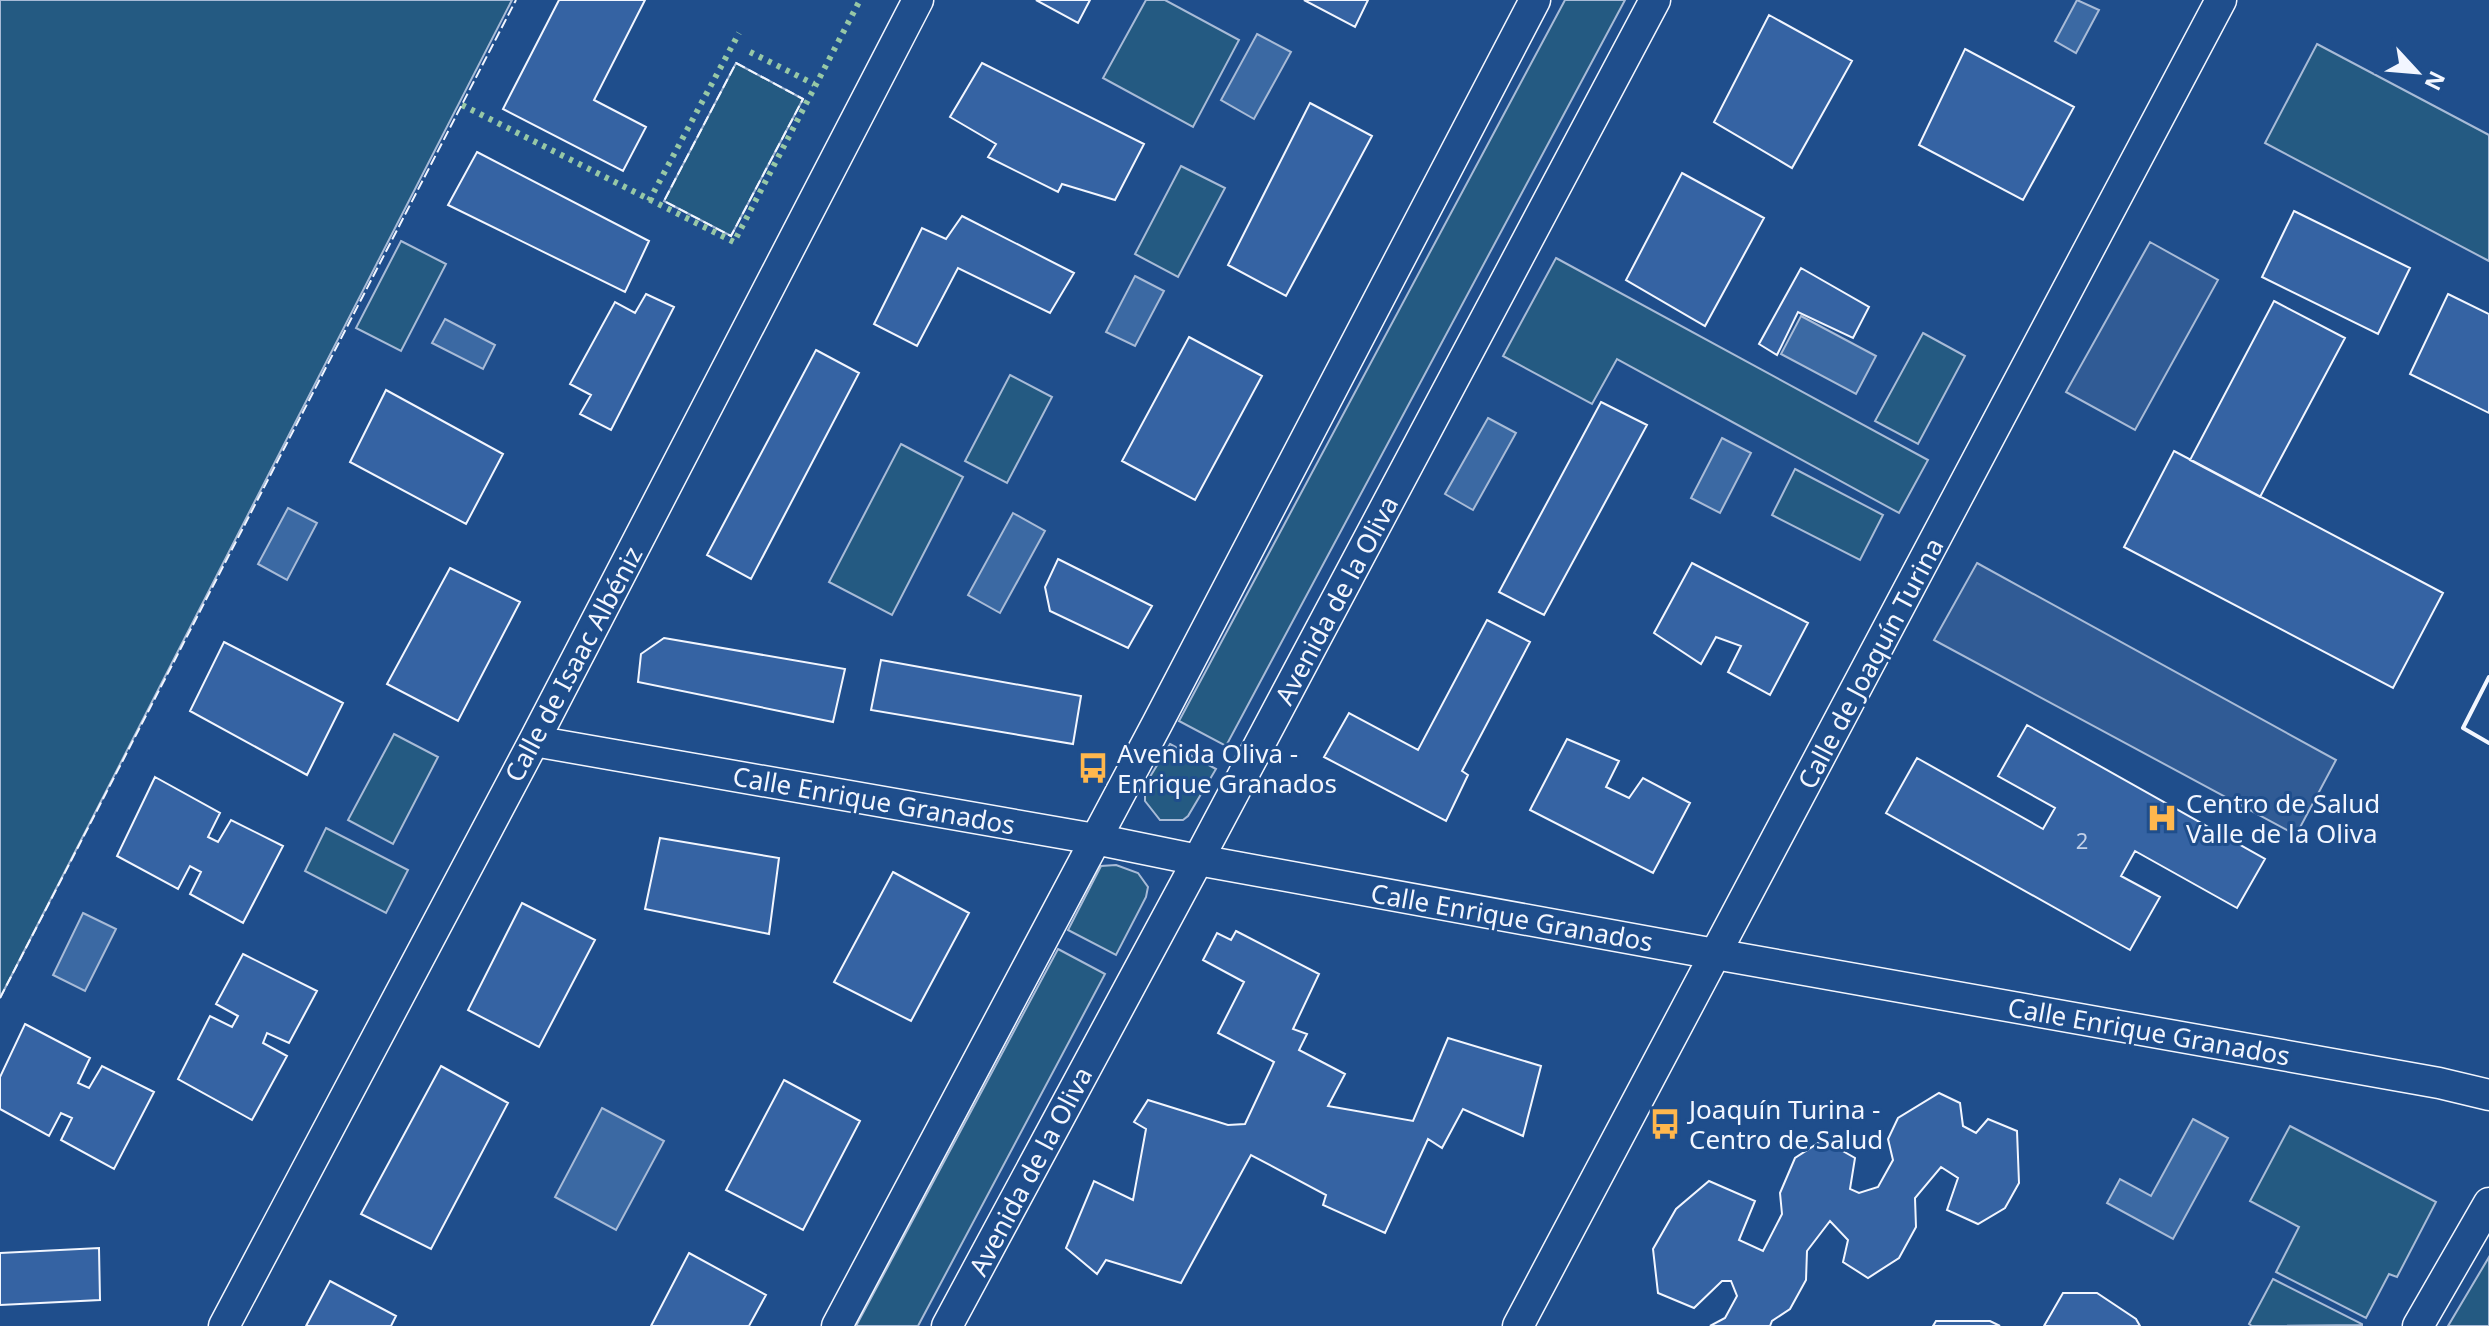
<svg xmlns="http://www.w3.org/2000/svg" width="2489" height="1326" font-family="'Noto Sans',sans-serif">
	<style>
		.green { fill: #245a82; stroke: #a8bbd7; stroke-width: 2 }
		.parking { fill: #305b95; stroke: #a8bbd7; stroke-width: 2 }
		.water { fill: #3b69a3; stroke: #a8bbd7; stroke-width: 2 }
		.building { fill: #3563a3; stroke: #f2f6ff; stroke-width: 2 }
		.lines { fill: none; stroke-linecap: round; stroke-linejoin: round }
		.minor-casing { stroke: #f2f6ff; stroke-width: 33 }
		.minor { stroke: #1f4e8c; stroke-width: 30 }
		.hedge { stroke: #97c8a6; stroke-width: 6; stroke-dasharray: 4 6; stroke-linecap: butt }
		.fence { stroke: #f2f6ff; stroke-width: 2; stroke-dasharray: 10 4; stroke-linecap: butt }
		.wall { stroke: #f2f6ff; stroke-width: 4 }
		.labels { text-anchor: middle; dominant-baseline: central; stroke-width: 6; stroke-linejoin: round; paint-order: stroke }
		.number-label { font-size: 22px; fill: #c3d1e8 }
		.street-label { font-size: 26px; fill: #f2f6ff; stroke: #1f4e8c }
		.poi-label { font-size: 26px; fill: #f2f6ff; stroke: #1f4e8c; text-anchor: start }
	</style>
	<rect width="100%" height="100%" fill="#1f4e8c"/>
	<!-- green -->
	<path class="green" d="M0 0H512L0 998Z
		M1146 0H1165L1239 40 1193 127 1103 78Z
		M1565 0H1625L1226 746 1179 721Z
		M2317 44 2489 135V261L2265 143Z
		M736 63 803 99 731 236 664 201Z
		M1181 166 1225 188 1178 277 1135 254Z
		M401 241 446 264 401 351 356 328Z
		M1556 258 1928 460 1899 513 1617 359 1592 404 1503 356Z
		M1923 333 1965 356 1918 444 1875 421Z
		M1010 375 1052 397 1007 483 965 461Z
		M901 444 963 477 892 615 829 582Z
		M1795 469 1883 515 1860 560 1772 515Z
		M394 734 438 757 393 844 348 820Z
		M1170 744 1216 769 1188 816 1183 820H1160L1145 801V785Z
		M326 828 408 870 386 913 305 871Z
		M1116 865 1138 873 1148 887 1146 897 1116 955 1068 930 1101 866Z
		M1058 949 1105 974 918 1326H856Z
		M2290 1126 2436 1202 2397 1277 2389 1274 2366 1318 2276 1272 2299 1227 2250 1201Z
		M2489 1257V1326H2448Z
		M2273 1279 2362 1324V1325L2252 1326 2249 1324Z"/>
	<!-- parking -->
	<path class="parking" d="M2150 242 2218 280 2135 430 2066 392Z
		M1977 563 2336 760 2296 835 1934 640Z"/>
	<!-- water -->
	<path class="water" d="M2077 0 2099 10 2076 53 2055 41Z
		M1257 34 1291 52 1254 119 1221 100Z
		M1135 276 1164 291 1135 346 1106 332Z
		M1801 316 1876 356 1856 394 1781 354Z
		M445 319 495 345 483 369 432 343Z
		M1488 418 1516 433 1473 510 1445 494Z
		M1722 438 1751 453 1720 513 1691 498Z
		M288 508 317 523 287 580 258 564Z
		M1013 513 1045 531 1000 613 968 595Z
		M83 913 116 929 85 991 53 975Z
		M602 1108 664 1141 616 1230 555 1197Z
		M2193 1119 2228 1138 2173 1239 2107 1203 2120 1179 2151 1196Z"/>
	<!-- building -->
	<path class="building" d="M559 0H645L594 100 646 127 623 171 503 109Z
		M1036 0H1090L1078 23Z
		M1304 0H1368L1355 27Z
		M1769 15 1852 61 1792 168 1714 122Z
		M1965 49 2074 107 2023 200 1919 145Z
		M982 63 1144 144 1115 200 1062 184 1058 192 988 157 996 144 950 117Z
		M1310 103 1372 136 1286 296 1228 265Z
		M477 152 649 241 625 292 448 205Z
		M1682 173 1764 218 1705 326 1626 280Z
		M2294 211 2410 268 2378 334 2262 277Z
		M962 216 1074 273 1050 313 958 268 917 346 874 324 922 228 946 239Z
		M1801 268 1869 307 1853 338 1798 312 1777 355 1759 344Z
		M646 294 674 307 611 430 580 414 591 395 570 384 615 302 635 313Z
		M2448 294 2489 314V413L2410 374Z
		M2274 301 2345 338 2260 497 2190 460Z
		M1189 337 1262 376 1195 500 1122 461Z
		M816 350 859 373 751 579 707 555Z
		M386 390 503 454 466 524 350 462Z
		M1601 402 1647 425 1544 615 1499 592Z
		M2174 451 2443 593 2393 688 2124 547Z
		M1058 559 1152 606 1128 648 1050 611 1045 587Z
		M1692 563 1808 623 1770 695 1728 672 1741 646 1716 637 1701 664 1654 633Z
		M450 568 520 602 458 721 387 684Z
		M1487 620 1530 642 1462 771 1468 775 1446 821 1324 757 1349 713 1418 750Z
		M664 638 845 669 833 722 638 682 641 654Z
		M224 642 343 703 307 775 190 711Z
		M881 660 1081 696 1073 744 871 710Z
		M2027 725 2265 859 2237 908 2135 851 2121 876 2160 897 2130 950 1886 813 1917 758 2043 829 2055 808 1998 776Z
		M1567 739 1619 761 1606 787 1629 798 1643 778 1690 803 1653 873 1530 810Z
		M155 777 220 813 208 837 218 842 231 820 283 846 243 923 190 894 201 872 190 866 178 889 117 856Z
		M660 838 779 858 769 934 645 909Z
		M893 872 969 913 911 1021 834 982Z
		M522 903 595 940 539 1047 468 1010Z
		M1236 931 1319 974 1293 1029 1307 1034 1299 1050 1345 1074 1328 1106 1413 1121 1448 1038 1541 1066 1523 1136 1463 1109 1442 1148 1428 1139 1385 1233 1323 1205 1326 1195 1251 1155 1181 1283 1106 1260 1097 1274 1066 1248 1094 1181 1133 1200 1146 1129 1134 1122 1148 1100 1228 1125 1245 1124 1274 1062 1218 1033 1244 982 1203 960 1217 933 1231 940Z
		M243 954 317 991 289 1043 267 1033 263 1043 287 1056 252 1120 178 1079 210 1016 232 1027 238 1016 216 1004Z
		M25 1024 90 1058 78 1083 89 1088 102 1066 154 1092 114 1169 61 1140 72 1118 61 1113 49 1136 0 1109V1077Z
		M441 1066 508 1103 431 1249 361 1214Z
		M784 1080 860 1121 803 1230 726 1190Z
		M1939 1093 1960 1103 1963 1126 1976 1133 1988 1119 2017 1131 2019 1183 2005 1208 1978 1224 1947 1210 1958 1178 1941 1167 1915 1198 1916 1227 1899 1258 1868 1278 1843 1262 1848 1240 1830 1221 1807 1251 1806 1280 1790 1309 1772 1321 1770 1326H1710L1725 1318 1737 1296 1731 1281H1722L1694 1308 1658 1293 1653 1249 1676 1209 1709 1181 1755 1201 1739 1240 1763 1251 1782 1214 1780 1193 1795 1158 1823 1140 1855 1158 1850 1189 1859 1193 1878 1187 1893 1160 1888 1139 1898 1118Z
		M99 1248 100 1300 0 1305V1253Z
		M689 1253 766 1295 749 1326H651Z
		M330 1281 396 1316 391 1326H306Z
		M2063 1293H2097L2136 1319 2140 1326H2044Z
		M1936 1321H1990L2000 1326H1933Z"/>
	<g class="lines">
		<defs>
			<path id="minor" d="M534 741 1095 839 1198 860 1715 954 2439 1083 2489 1095
				M224 1326 534 741 918 0
				M837 1326 1157 724 1535 0
				M947 1326 1198 860 1655 0
				M1518 1326 2221 0
				M2418 1326 2489 1203"/>
		</defs>
		<!-- minor casing -->
		<use href="#minor" class="minor-casing"/>
		<!-- minor -->
		<use href="#minor" class="minor"/>
		<!-- hedge -->
		<path class="hedge" d="M750 52 814 84
			M462 105 734 242 860 0
			M649 201 739 33"/>
		<!-- fence -->
		<path class="fence" d="M736 63 803 99 731 236 664 201Z
			M0 998 516 0"/>
		<!-- wall -->
		<path class="wall" d="M2489 677 2463 728 2489 743"/>
	</g>
	<!-- icons -->
	<defs>
		<symbol id="bus-bare" viewBox="-9 -9 18 18"><path d="M-5-6H5V4H4V6H2V4H-2V6H-4V4H-5ZM-3.5-4V0h7V-4ZM-3.5 1.2v1.5H-2V1.2ZM2 1.2v1.5H3.5V1.2Z" fill="#ffb74d" stroke="#1f4e8c" stroke-width="2.5" paint-order="stroke"/></symbol>
		<symbol id="hospital-bare" viewBox="-9 -9 18 18"><path d="M-5-5h3v3.5h4V-5h3V5h-3V1.5h-4V5h-3Z" fill="#ffb74d" stroke="#1f4e8c" stroke-width="2.5" paint-order="stroke"/></symbol>
	</defs>
	<g fill-rule="evenodd">
		<use href="#bus-bare" x="1071" y="746" width="44" height="44"/>
		<use href="#hospital-bare" x="2140" y="796" width="44" height="44"/>
		<use href="#bus-bare" x="1643" y="1102" width="44" height="44"/>
	</g>
	<g class="labels">
		<!-- number labels -->
		<g class="number-label">
			<text x="2082" y="840">2</text>
		</g>
		<!-- street labels -->
		<g class="street-label">
			<text transform="translate(1336 600) rotate(-62)">Avenida de la Oliva</text>
			<text transform="translate(1870 663) rotate(-62)">Calle de Joaquín Turina</text>
			<text transform="translate(573 664) rotate(-62)">Calle de Isaac Albéniz</text>
			<text transform="translate(874 800) rotate(10)">Calle Enrique Granados</text>
			<text transform="translate(1512 917) rotate(10)">Calle Enrique Granados</text>
			<text transform="translate(2149 1031) rotate(10)">Calle Enrique Granados</text>
			<text transform="translate(1030 1171) rotate(-62)">Avenida de la Oliva</text>
		</g>
		<!-- poi labels -->
		<g class="poi-label">
			<text x="1117" y="753">Avenida Oliva -<tspan x="1117" dy="30">Enrique Granados</tspan></text>
			<text x="2186" y="803">Centro de Salud<tspan x="2186" dy="30">Valle de la Oliva</tspan></text>
			<text x="1689" y="1109">Joaquín Turina -<tspan x="1689" dy="30">Centro de Salud</tspan></text>
		</g>
	</g>
	<!-- north arrow -->
	<g transform="translate(2417 72) rotate(116)" stroke="#1f4e8c" stroke-width="6" paint-order="stroke">
	<path d="M0-6L14 30L0 20L-14 30Z" fill="#f2f6ff"/>
	<text y="-12" font-size="22" font-weight="bold" text-anchor="middle" fill="#f2f6ff">N</text>
	</g>
</svg>
